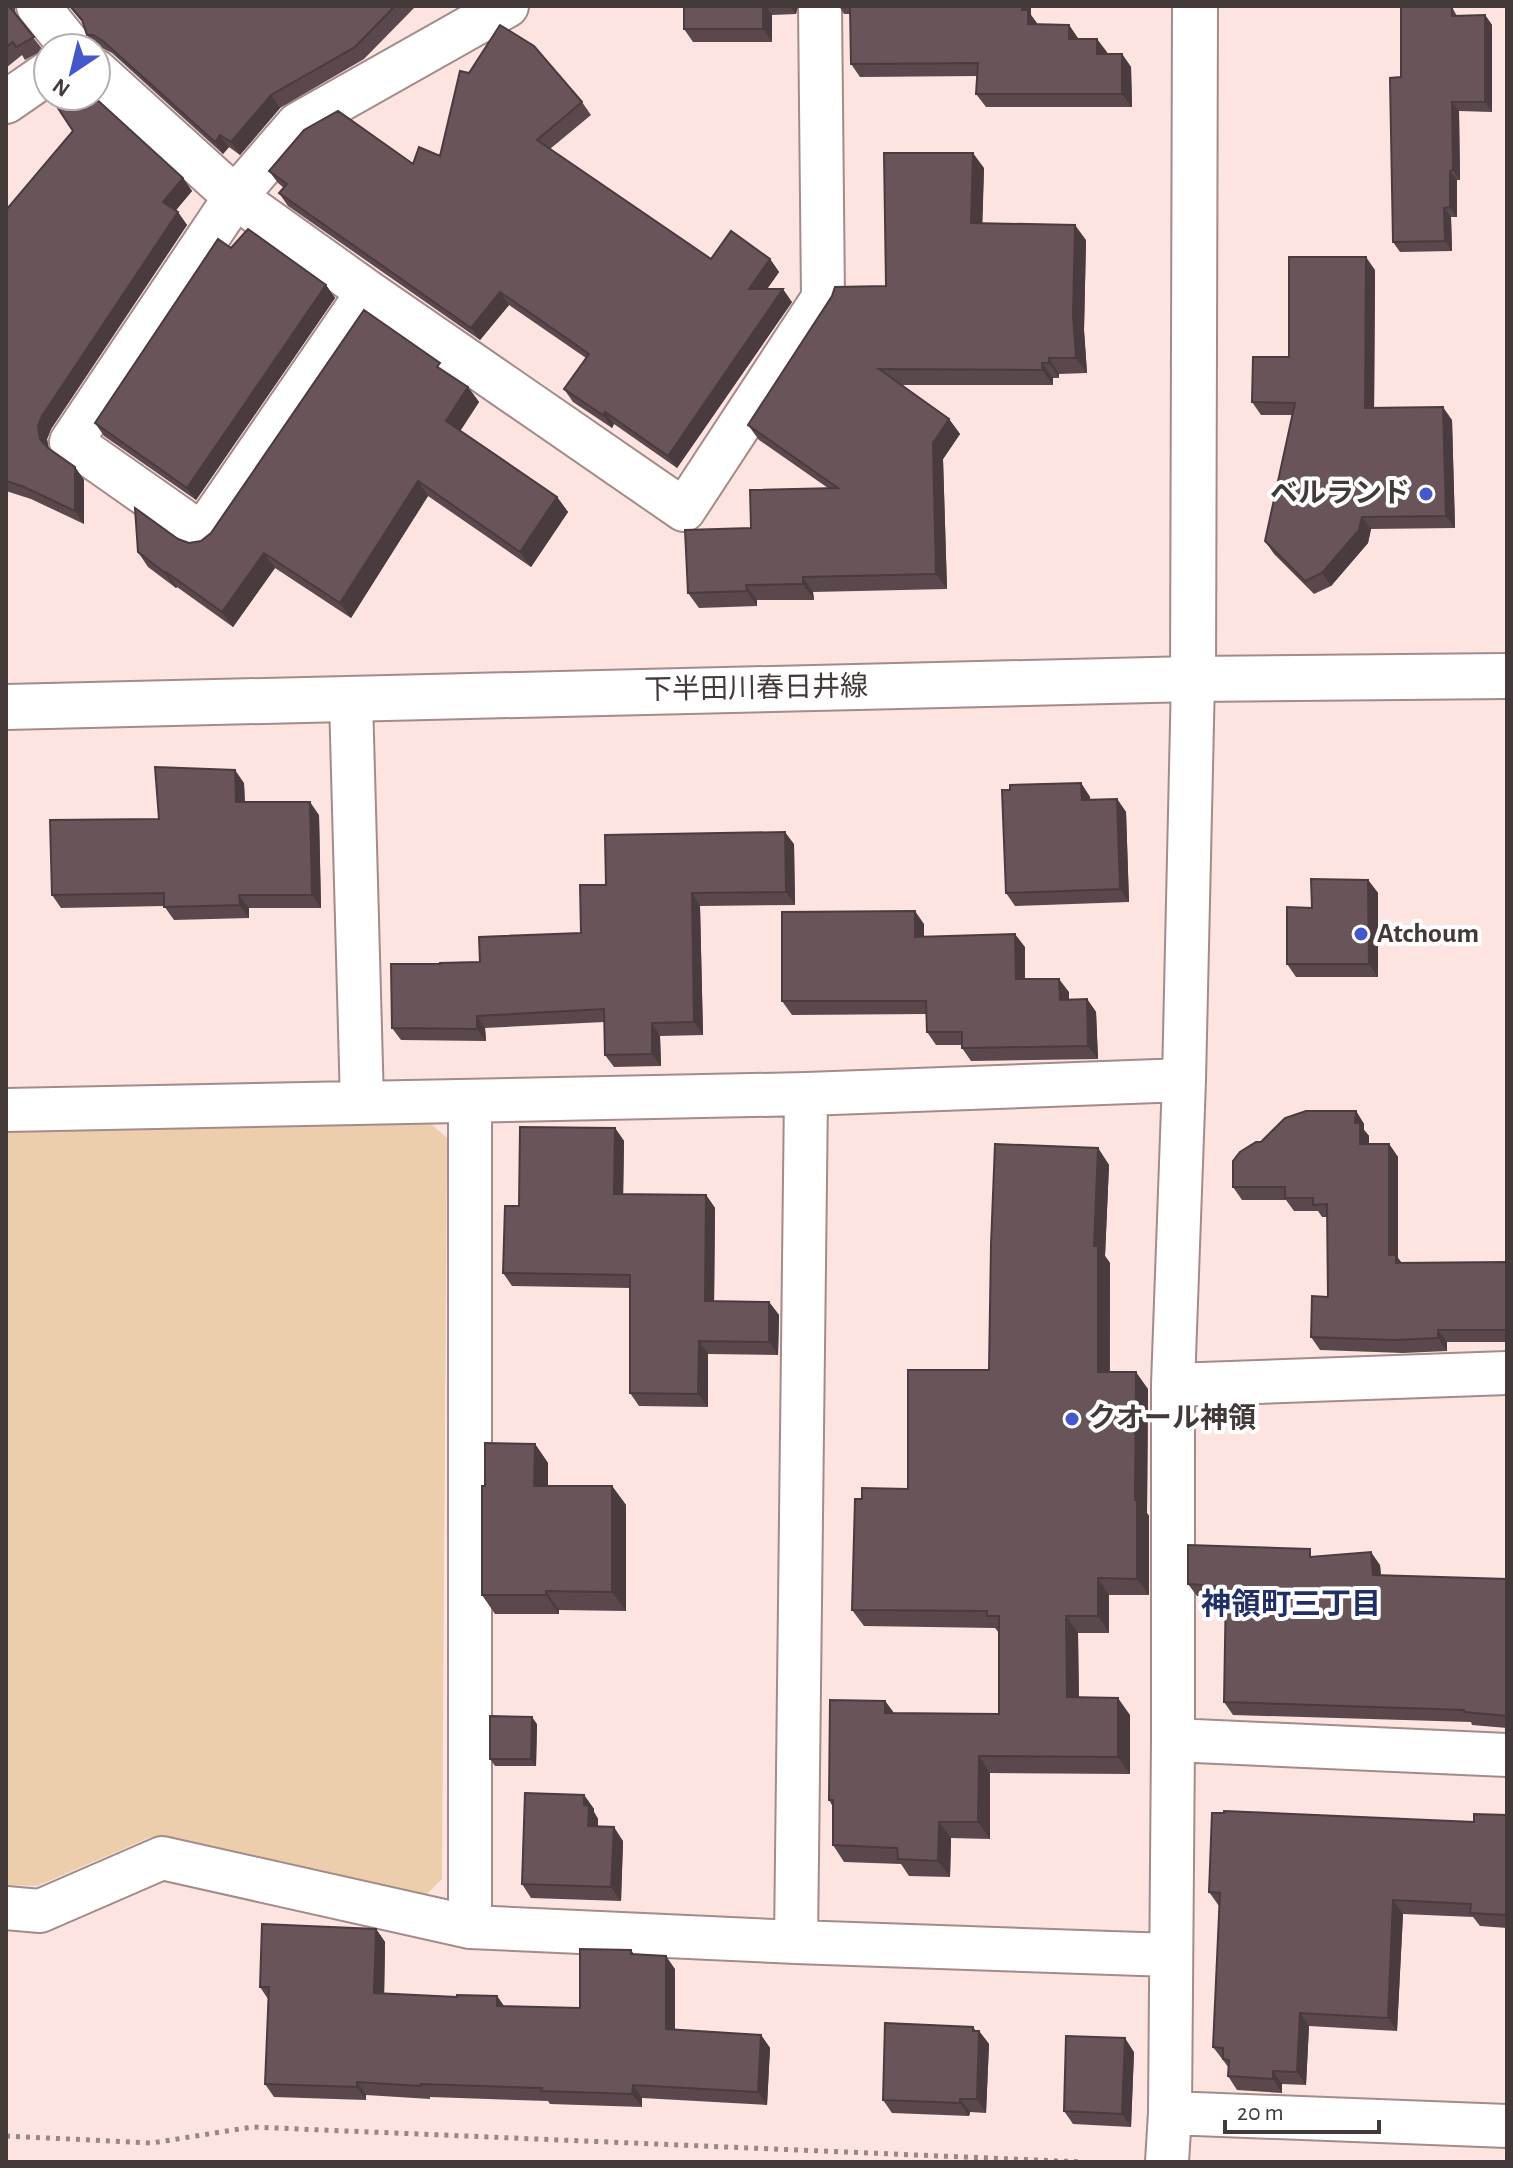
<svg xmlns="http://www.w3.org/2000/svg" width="1513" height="2168" font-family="'Alegreya Sans','Noto Sans JP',sans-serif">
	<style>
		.green { fill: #eccdac }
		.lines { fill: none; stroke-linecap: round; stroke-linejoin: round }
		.minor-casing { stroke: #a38b89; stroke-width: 46 }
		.tertiary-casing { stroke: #a38b89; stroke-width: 48 }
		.secondary-casing { stroke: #a38b89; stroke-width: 48 }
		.path { stroke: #988785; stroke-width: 5; stroke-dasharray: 4 6; stroke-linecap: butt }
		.minor { stroke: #fff; stroke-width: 42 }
		.tertiary { stroke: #fff; stroke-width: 44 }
		.secondary { stroke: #fff; stroke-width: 44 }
		.wall { fill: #5a484d }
		.shaded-wall { fill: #4a3b3f }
		.building { fill: #69545a; stroke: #4a3b3f; stroke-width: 2 }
		.poi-dot { fill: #4457cb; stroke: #fff; stroke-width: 3 }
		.labels { text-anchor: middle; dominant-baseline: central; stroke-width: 8; stroke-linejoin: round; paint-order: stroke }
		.poi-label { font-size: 28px; font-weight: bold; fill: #433938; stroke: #fff; text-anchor: start }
		.street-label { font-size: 28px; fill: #433938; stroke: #fff }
		.neighbourhood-label { font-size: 30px; font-weight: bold; fill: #222e66; stroke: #fff }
	</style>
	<rect width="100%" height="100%" fill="#fee4e1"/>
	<!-- green -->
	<path class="green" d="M429 1122 447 1138 442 1879 424 1897 151 1837 37 1886 6 1885V1130Z"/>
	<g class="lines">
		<defs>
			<path id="minor" d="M38 6 72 48
				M96 71 235 197 368 292 684 510 823 298 820 6
				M6 102 48 73
				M368 292 202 534 71 442 235 197 298 124 507 6
				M351 699 362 1103
				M6 1110 806 1094 1184 1080
				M1173 1385 1507 1373
				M1173 1740 1507 1755
				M6 1908 40 1911 162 1858 470 1927 796 1942 1170 1955
				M470 1927V1101
				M796 1942 806 1094
				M1170 2113 1507 2126
				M1167 2162 1170 2113 1173 1740V1385L1184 1080 1193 679"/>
			<path id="tertiary" d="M1193 679 1195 6"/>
			<path id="secondary" d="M6 707 1193 679 1507 676"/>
		</defs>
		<!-- minor casing -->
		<use href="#minor" class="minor-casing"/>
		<!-- tertiary casing -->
		<use href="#tertiary" class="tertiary-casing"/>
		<!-- secondary casing -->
		<use href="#secondary" class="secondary-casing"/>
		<!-- path -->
		<path class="path" d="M6 2136 152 2143 252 2127 1083 2162"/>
		<!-- minor -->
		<use href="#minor" class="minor"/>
		<!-- tertiary -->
		<use href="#tertiary" class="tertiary"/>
		<!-- secondary -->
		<use href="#secondary" class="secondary"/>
	</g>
	<!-- wall -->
	<path class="wall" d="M6 6H15V10L17 17 43 50 25 60 22 55 6 68Z
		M69 6H413L414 8 364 59 280 108 240 155 229 147 223 154 112 53 102 48H95L87 35 83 23Z
		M684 6H798L796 14 772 15V42H693L684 29Z
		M839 6H1030L1031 8V15L1037 24 1069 25 1078 39H1097L1107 54H1122L1131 67 1132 107H986L976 94 977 76 860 77 851 64 850 14H844Z
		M1452 7 1457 16 1485 15 1492 25V112L1459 111 1460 180H1457V217H1451L1452 251 1400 252 1393 242 1401 77Z
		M582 102 591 115 550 149 711 259H770L779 272 767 289 792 302 677 468 614 424 612 428 573 402 564 389 586 358 509 305 480 340 288 206 279 193 284 188 278 183 269 171 413 164 440 156Z
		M984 168 982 223 1086 240 1084 330 1087 373 1059 374V378H1053V385H900L949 419 960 434 943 459 947 589 813 592 814 600H757V606L699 608 688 593 751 528 828 488 759 440 748 425 886 286Z
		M183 178 192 191 176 210 187 225 51 429 47 439 49 449 75 467 84 480V524L31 499 6 491V210Z
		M231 248 326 285 335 298 196 500 104 436 95 423Z
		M1375 270 1374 408 1452 420 1455 528 1371 529 1368 543 1331 586 1314 594 1274 554 1265 541 1293 415H1261L1252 402 1289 357Z
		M447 373 468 387 479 402 460 431 557 497 568 512 531 567 428 496 351 618 275 568 233 627 177 587 176 588 148 567 138 552 178 539 189 543 201 541Z
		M244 783 245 802 319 815 321 908H249V918L174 920 164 906 61 908 52 895 159 819Z
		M1081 783 1090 797V800L1117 799 1126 812 1129 902 1015 906 1006 893Z
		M794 844 795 905 700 906 703 1035 660 1036 661 1066 614 1067 605 1055 604 1022 485 1028 486 1041 401 1040 392 1028 440 964 480 962 581 933 606 885Z
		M1368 880 1378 893V977H1296L1287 964 1312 908Z
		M924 924V937L1025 947V979L1069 992V1000L1087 999 1096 1012 1098 1059 971 1061 962 1048V1045H936L927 1032 926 1014 792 1015 782 1001Z
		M1356 1111 1364 1124V1130L1369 1136V1144H1389L1398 1157V1258L1402 1263 1507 1262V1342H1447V1351L1403 1353 1320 1350 1311 1337 1328 1297 1327 1217H1322L1318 1211H1294L1286 1200H1242L1233 1187 1261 1142Z
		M615 1128 624 1141 623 1194 706 1195 715 1208 714 1301 769 1302 779 1315 778 1355 708 1354V1407L639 1406 630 1393V1288L512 1286 503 1273 519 1206Z
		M1098 1148 1109 1165 1105 1256 1110 1263V1372L1148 1389 1147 1513 1149 1516V1595H1109V1633H1078L1079 1698 1130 1715V1774L990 1773V1839L951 1838 950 1877 909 1876 901 1864 844 1862 833 1845V1807L829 1800 885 1701 894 1713 999 1714V1633L995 1628 864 1626 852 1610 862 1499 908 1489 989 1370Z
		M535 1444 548 1463V1486H612L626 1505V1611L559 1610V1614H495L482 1595 485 1486Z
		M1315 1557 1380 1565 1381 1576 1507 1579V1728L1472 1725 1471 1722 1233 1715 1224 1702 1226 1598 1197 1596 1188 1584Z
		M537 1724 536 1766H495L490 1759Z
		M584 1795 594 1809V1812L598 1819V1826L623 1841 621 1901 531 1898 522 1884Z
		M1507 1815V1928L1480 1926 1473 1917 1403 1914 1397 2031 1309 2026 1306 2085 1282 2084V2093L1237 2090 1228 2076 1229 2068 1213 2047 1219 1906 1209 1892 1474 1822Z
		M376 1929 385 1942 384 1994 457 1997 497 1996 504 2006 580 2008 631 1950 634 1954 675 1969V2030L761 2035 770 2048 767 2105 642 2098V2107L550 2104 548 2101 430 2097V2099L366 2095V2100L274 2097 265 2084 268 1999 260 1987Z
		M976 2031H979L989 2044 986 2113 970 2112 969 2116 892 2113 883 2100Z
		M1134 2052 1131 2127 1073 2124 1064 2111Z"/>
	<!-- shaded-wall -->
	<path class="shaded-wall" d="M763 6H766L772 15V42L763 29Z
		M790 6H798L796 14Z
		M1022 6H1030L1031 8V15L1037 23V37L1028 24 1022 10Z
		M1485 15 1492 25V112L1485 102Z
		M1069 25 1078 38V52L1069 39Z
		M1097 39 1107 52V67L1097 54Z
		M1122 54 1131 67 1132 107 1122 94Z
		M271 95 280 108 240 155 231 142Z
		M1452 102 1459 111 1460 180 1453 170Z
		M220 135 229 147 223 154 215 142Z
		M973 153 984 168 982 238 971 223Z
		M1450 171 1457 180V217L1450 207Z
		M183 178 192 191 172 215 163 202Z
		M1444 208 1451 217 1452 251 1445 241Z
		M178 212 187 225 51 429 47 439 49 452 40 439 38 426 42 416Z
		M1075 225 1086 240 1084 330 1087 373 1076 358 1073 315Z
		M1366 257 1375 270 1374 421 1365 408Z
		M770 259 779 272 758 302 749 289Z
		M326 285 335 298 196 500 187 488Z
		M783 289 792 302 677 468 668 456Z
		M500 292 509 305 480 340 471 328Z
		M1049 358 1059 374V378L1049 363Z
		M1042 363 1053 378V385L1042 370Z
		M468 387 479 402 457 436 446 421Z
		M1443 407 1452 420 1455 528 1446 516Z
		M605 412 614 424 612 428 603 415Z
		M949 419 960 434 943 459 947 589 936 574 933 443Z
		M75 467 84 480V524L75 511Z
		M418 481 428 496 351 618 340 603Z
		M557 497 568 512 531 567 520 552Z
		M1362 517 1371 529 1368 543 1331 586 1322 573Z
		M264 553 275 568 233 627 222 612Z
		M166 572 177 587 176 588 165 573Z
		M803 577 813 592 814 600 803 584Z
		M746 585 757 600V606L747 591Z
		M235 770 244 783 245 815 236 802Z
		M1081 783 1090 797 1091 814 1082 800Z
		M1117 799 1126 812 1129 902 1120 889Z
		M310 802 319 815 321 908 312 895Z
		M785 832 794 844 795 905 786 892Z
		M1368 880 1378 893V977L1369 964Z
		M692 893 700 906 703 1035 694 1022Z
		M239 895 249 908V918L240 905Z
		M915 911 924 924V950L915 937Z
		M1015 934 1025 947V992L1016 979Z
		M1059 979 1069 992V1013L1060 1000Z
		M1087 999 1096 1012 1098 1059 1088 1046Z
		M477 1016 485 1028 486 1041 477 1029Z
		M652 1023 660 1036 661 1066 652 1054Z
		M1356 1111 1364 1124V1130L1369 1136V1157L1360 1144 1355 1123Z
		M615 1128 624 1141 623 1207 614 1194Z
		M1389 1144 1398 1157V1258L1405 1268 1404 1276 1389 1255Z
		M1098 1148 1109 1165 1105 1256 1110 1263 1109 1388 1098 1372 1094 1246Z
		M706 1195 715 1208 714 1314 705 1301Z
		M769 1302 779 1315 778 1355 769 1342Z
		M1438 1330 1447 1342V1351L1438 1338Z
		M699 1341 708 1354V1407L698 1394Z
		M1136 1372 1148 1389 1147 1513 1149 1516V1595L1137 1579 1135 1500Z
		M535 1444 548 1463V1505L534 1486Z
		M612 1486 626 1505V1611L612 1592Z
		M1371 1552 1380 1565 1382 1588 1373 1575Z
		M1098 1578 1109 1595V1633L1098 1616Z
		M546 1591 559 1610V1614L546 1595Z
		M1066 1616 1078 1633 1079 1714 1067 1697Z
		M1118 1698 1130 1715V1774L1118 1757Z
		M885 1701 897 1717 885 1713Z
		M532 1717 537 1724 536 1766 531 1759Z
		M979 1756 990 1773V1839L978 1822Z
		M584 1795 594 1809V1812L598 1819 597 1839 588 1826 584 1805Z
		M939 1822 951 1838 950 1877 938 1861Z
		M614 1827 623 1841 621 1901 611 1887Z
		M1393 1900 1403 1914 1397 2031 1388 2018Z
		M376 1929 385 1942 384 2006 374 1993Z
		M666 1956 675 1969V2042L666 2029Z
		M497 1996 506 2009 497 2006Z
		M1300 2013 1309 2026 1306 2085 1297 2072Z
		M973 2027 979 2035V2031L989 2044 986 2113 977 2099Z
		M761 2035 770 2048 767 2105 758 2092Z
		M1125 2038 1134 2052 1131 2127 1122 2114Z
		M1273 2071 1282 2084V2093L1273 2079Z
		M357 2082 366 2095V2100L357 2087Z
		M633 2085 642 2098V2107L632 2094Z
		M960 2099 970 2112 969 2116 960 2103Z"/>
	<!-- building -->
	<path class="building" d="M6 6H9L34 37 16 47 13 42 6 47Z
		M70 6H395L355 47 271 95 231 142 220 135 215 142 103 41 93 35H87L82 20Z
		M684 6H763V29H684Z
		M850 6H1022V10H1028V24L1069 25V39H1097V54H1122V94H976L978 63 851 64Z
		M1401 7H1452V16L1485 15V102H1452L1453 170 1450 171V207L1444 208 1445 241 1393 242 1390 78 1401 77Z
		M500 25 534 46 582 102 537 140 711 259 731 231 770 259 749 289H783L668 456 605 412 603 415 564 389 589 354 500 292 471 328 279 193 287 184 269 171 304 130 338 111 413 164 419 147 440 156 460 71 469 73Z
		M48 82V94L43 86Z
		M50 96H93L183 178 163 202 178 212 42 416 38 426 40 439 48 448 75 467V511L22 486 6 481V210L73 131Z
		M884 153H973L971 223 1075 225 1073 315 1076 358H1049V363H1042V370L879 369 949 419 933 443 936 574 803 577V584L746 585 747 591 688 593 685 530 751 528 750 490 838 488 748 425 832 296 835 287 886 286Z
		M248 229 326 285 187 488 95 423 218 239 231 248Z
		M1289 257H1366L1365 408 1443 407 1446 516 1362 517 1359 530 1322 573 1305 581 1265 541 1295 403 1252 402 1253 357H1289Z
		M364 310 440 363 437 367 468 387 446 421 557 497 520 552 418 481 340 603 264 553 222 612 166 572 165 573 138 552 135 508 178 539 189 543 201 541 211 533Z
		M155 767 235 770 236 802H310L312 895H239L240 905 164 907V893L52 895 50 820 159 819Z
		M1081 783 1082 800 1117 799 1120 889 1006 893 1002 790H1010V785Z
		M785 832 786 892 692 893 694 1022 652 1023V1054L605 1055 604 1009 477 1016V1029L392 1028 391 964H440V963L480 962 479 937 581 933 580 885H606L605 835Z
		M1311 879 1368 880 1369 964H1287V907L1312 908Z
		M915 911V937L1015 934 1016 979H1059L1060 1000 1087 999 1088 1046 962 1048V1032H927L926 1001H782V912Z
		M1306 1111H1356L1355 1123H1360V1144H1389V1255H1396V1263L1507 1262V1330H1438V1338L1394 1340 1311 1337 1312 1296 1328 1297 1327 1204 1313 1205V1198H1285V1187H1233V1161L1240 1152 1256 1142H1261L1285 1118Z
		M520 1127 615 1128 614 1194 706 1195 705 1301 769 1302V1342L699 1341 698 1394 630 1393V1275L503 1273 505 1206H519Z
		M995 1144 1098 1148 1094 1246H1098V1372H1136L1135 1500H1137V1579L1098 1578V1616H1066L1067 1697 1118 1698V1757L979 1756 978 1822H939L938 1861 898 1859 897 1848 833 1845V1800H829L830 1700 885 1701V1713L999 1714V1616H987V1611L852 1610 855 1499H862V1488L908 1489V1370H989L991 1245Z
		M485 1443 535 1444 534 1486H612V1592L546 1591V1595H482V1486H485Z
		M1188 1545 1310 1549V1557L1371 1552 1373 1575 1507 1579V1716L1464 1712V1710L1224 1702 1226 1587 1188 1584Z
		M490 1716 532 1717 531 1759H490Z
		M525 1793 584 1795V1805L589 1806 588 1826 614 1827 611 1887 522 1884Z
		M1224 1811 1474 1822V1814L1507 1815V1915L1470 1913 1471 1904 1393 1900 1388 2018 1300 2013 1297 2072 1273 2071V2079L1228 2076 1229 2060 1223 2059V2048L1213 2047 1220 1893 1209 1892 1212 1813H1224Z
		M262 1924 376 1929 374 1993 457 1997V1995L497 1996V2006L580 2008V1949L631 1950V1954L666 1956V2029L761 2035 758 2092 633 2085 632 2094 541 2091 542 2088 421 2084V2086L357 2082V2087L265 2084 269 1987H260Z
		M885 2023 973 2027V2031H979L977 2099H960V2103L883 2100Z
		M1066 2036 1125 2038 1122 2114 1064 2111Z"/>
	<!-- markers -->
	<g class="poi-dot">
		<circle cx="1426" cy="494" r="8"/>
		<circle cx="1361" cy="934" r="8"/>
		<circle cx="1072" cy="1419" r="8"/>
	</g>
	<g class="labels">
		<!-- poi labels -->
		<g class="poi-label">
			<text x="1410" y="494" text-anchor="end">ベルランド</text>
			<text x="1377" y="934">Atchoum</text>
			<text x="1088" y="1419">クオール神領</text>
		</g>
		<!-- street labels -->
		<g class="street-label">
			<text transform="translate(756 689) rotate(-1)">下半田川春日井線</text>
		</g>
		<!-- neighbourhood labels -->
		<g class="neighbourhood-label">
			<text x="1291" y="1605">神領町三丁目</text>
		</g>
	</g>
	<!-- border -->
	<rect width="1513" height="2168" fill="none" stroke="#433938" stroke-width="16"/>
	<!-- north arrow -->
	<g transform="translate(72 72) rotate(215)"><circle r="38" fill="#ffffff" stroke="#b4b0af" stroke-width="2"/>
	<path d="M0-6L14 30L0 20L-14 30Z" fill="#4457cb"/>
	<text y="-12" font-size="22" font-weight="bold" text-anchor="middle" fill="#433938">N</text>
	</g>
	<!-- scale -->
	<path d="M1225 2120v12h154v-12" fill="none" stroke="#433938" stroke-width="4"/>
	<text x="1237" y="2120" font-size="24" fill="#433938" stroke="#ffffff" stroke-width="6" paint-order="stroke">20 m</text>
</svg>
